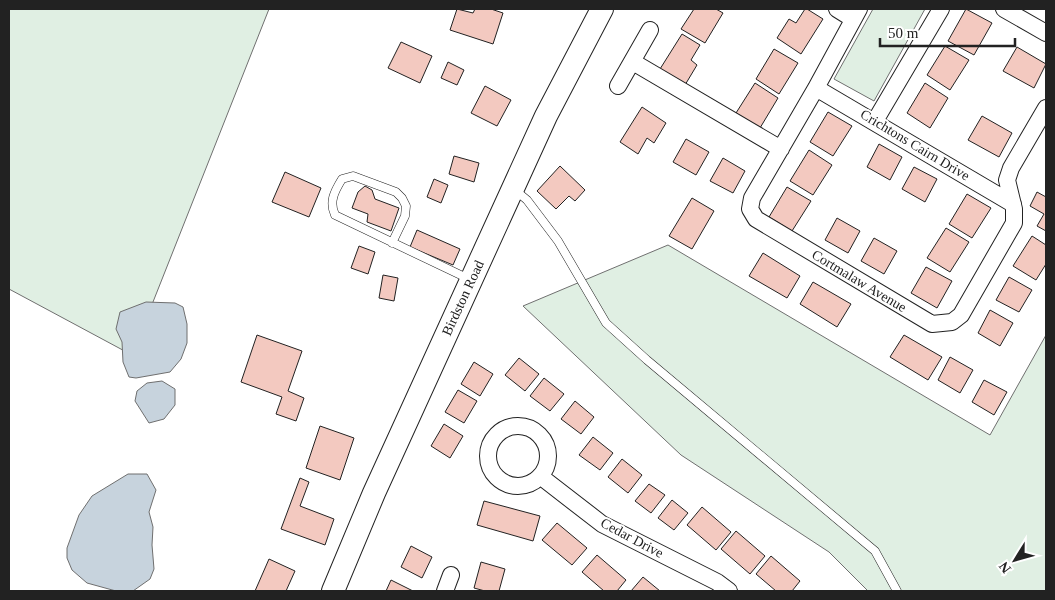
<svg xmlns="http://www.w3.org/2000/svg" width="1055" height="600" font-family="Georgia,serif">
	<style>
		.green { fill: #e0efe3; stroke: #6f6f6f }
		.water { fill: #c7d3dd; stroke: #6f6f6f }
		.building { fill: #f3c9c0; stroke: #222 }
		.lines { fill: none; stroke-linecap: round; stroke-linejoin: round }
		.service-casing { stroke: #222; stroke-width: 9 }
		.minor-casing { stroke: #222; stroke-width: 18 }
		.secondary-casing { stroke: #222; stroke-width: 24 }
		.service { stroke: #fff; stroke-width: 8 }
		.minor { stroke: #fff; stroke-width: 16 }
		.secondary { stroke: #fff; stroke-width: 22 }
		.labels { text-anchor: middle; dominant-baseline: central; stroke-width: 4; stroke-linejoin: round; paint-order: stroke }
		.street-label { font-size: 14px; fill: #222; stroke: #fff }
	</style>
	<rect width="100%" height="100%" fill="#fff"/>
	<!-- green -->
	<path class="green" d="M9 9H269L132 355 9 289Z
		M873 9H925L874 101 834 79Z
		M668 245 990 435 1046 335V591H868L829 552 681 455 523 306Z"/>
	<!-- water -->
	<path class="water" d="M146 302 175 303 183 307 187 324V343L181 359 170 372 136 378 129 377 123 362 122 342 116 329 120 312Z
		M162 381 175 389V405L164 419 149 423 135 401 137 391 147 383Z
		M128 474H147L156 490 149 512 153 527 152 545 154 569 150 579 133 591H116L87 583 72 570 67 558V548L79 515 92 496Z"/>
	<!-- building -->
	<path class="building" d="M457 9 473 13 475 9H491L503 13 493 44 450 30Z
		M694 9H716L723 13 705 43 681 29Z
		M805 9H807L823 19 801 54 777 38 789 19 796 23Z
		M966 9 992 23 974 55 948 41Z
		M682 34 700 45 691 60 697 65 685 85 660 69Z
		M401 42 432 56 420 83 388 68Z
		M945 46 969 60 950 90 927 75Z
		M1017 47 1046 64 1034 88 1003 71Z
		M774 49 798 63 779 94 756 79Z
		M448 62 464 70 457 85 441 78Z
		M755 83 778 98 760 128 736 113Z
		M925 83 948 98 930 128 907 113Z
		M485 86 511 100 497 126 471 113Z
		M642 107 666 123 654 143 647 138 638 154 620 142Z
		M828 112 852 126 833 156 810 142Z
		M982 116 1012 133 999 157 968 140Z
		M686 139 709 152 696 175 673 162Z
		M879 144 902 157 890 180 867 167Z
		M809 150 832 165 813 195 790 181Z
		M454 156 479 163 474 182 449 174Z
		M723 158 745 171 733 193 710 181Z
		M560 166 585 190 575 201 569 196 556 209 537 191Z
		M914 167 937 179 925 202 902 189Z
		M285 172 321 188 309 217 272 202Z
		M434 179 448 185 441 203 427 197Z
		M365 186 372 190 375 199 399 208 391 231 367 222 368 214 352 208 358 192Z
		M787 187 811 201 792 231 769 217Z
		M1037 192 1046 197V231L1037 226 1044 214 1030 206Z
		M967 194 991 208 972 238 949 224Z
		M692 198 714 211 692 249 669 236Z
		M837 218 860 231 848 253 825 240Z
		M946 228 969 242 950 272 927 258Z
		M417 230 460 249 453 265 410 247Z
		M1032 236 1046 245V264L1036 280 1013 266Z
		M874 238 897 251 884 274 861 261Z
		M359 246 375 252 368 274 351 268Z
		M763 253 800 276 787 298 749 276Z
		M926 267 952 281 937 308 911 293Z
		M383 275 398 278 394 301 379 298Z
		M1009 277 1032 290 1019 312 996 300Z
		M813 282 851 304 837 327 800 304Z
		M990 310 1013 323 1000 346 978 333Z
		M257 335 302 351 288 391 304 398 296 421 276 414 282 397 241 382Z
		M904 335 942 357 928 380 890 357Z
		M950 357 973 370 960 393 938 380Z
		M519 358 539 374 525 391 505 375Z
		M474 362 493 374 480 396 461 384Z
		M544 378 564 394 550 411 530 396Z
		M984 380 1007 392 994 415 972 402Z
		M458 390 477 401 464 423 445 412Z
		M575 401 594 417 581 434 561 419Z
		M444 424 463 436 450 458 431 446Z
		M320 426 354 438 340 480 306 468Z
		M593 437 613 453 600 470 579 455Z
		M622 459 642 475 628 493 608 477Z
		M300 478 309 482 300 506 334 519 325 545 281 529Z
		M649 484 665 495 651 513 635 501Z
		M672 500 688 513 674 530 658 518Z
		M484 501 540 516 533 541 477 525Z
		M702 507 731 532 716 550 687 525Z
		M557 523 587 548 572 565 542 540Z
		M736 531 765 556 750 574 721 549Z
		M411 546 432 557 422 578 401 567Z
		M597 555 626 580 617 591H604L582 572Z
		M771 556 800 581 792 591H776L756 574Z
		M269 559 295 571 286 591H255Z
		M481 562 505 569 499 591H485L474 588Z
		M643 577 660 591H631Z
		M391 580 413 591H386Z"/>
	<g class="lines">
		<defs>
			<path id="service" d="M515 190 527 200 558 241 606 323 647 360 875 551 897 591
				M392 243 405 216 406 206 402 198 396 192 353 176 342 179C334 192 329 202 335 215L469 279"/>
			<path id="minor" d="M837 9 853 19
				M859 9 816 88 752 198 750 209 756 219 932 324 952 322 961 315 1014 223V209L1007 180 1011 168 1046 108
				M1004 9 1046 33
				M633 62 781 149
				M618 86 650 30
				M816 88 1013 204
				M875 121 941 9
				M488 456a30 30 0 1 1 60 0a30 30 0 1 1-60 0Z
				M540 476 602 524 717 582 729 591
				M445 591 451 575"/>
			<path id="secondary" d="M333 591 374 493 546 116 602 9"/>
		</defs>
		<!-- service casing -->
		<use href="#service" class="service-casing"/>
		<!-- minor casing -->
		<use href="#minor" class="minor-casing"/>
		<!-- secondary casing -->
		<use href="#secondary" class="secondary-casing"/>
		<!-- service -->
		<use href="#service" class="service"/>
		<!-- minor -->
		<use href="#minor" class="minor"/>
		<!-- secondary -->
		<use href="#secondary" class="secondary"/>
	</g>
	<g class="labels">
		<!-- street labels -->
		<g class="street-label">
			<text transform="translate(915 145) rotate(31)">Crichtons Cairn Drive</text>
			<text transform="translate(859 281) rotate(31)">Cortmalaw Avenue</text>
			<text transform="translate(463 298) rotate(-65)">Birdston Road</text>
			<text transform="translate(632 538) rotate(28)">Cedar Drive</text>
		</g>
	</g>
	<!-- border -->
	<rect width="1055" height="600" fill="none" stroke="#222222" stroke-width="20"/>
	<!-- north arrow -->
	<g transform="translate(1015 560) rotate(233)" stroke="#ffffff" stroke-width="4" paint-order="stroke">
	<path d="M0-4L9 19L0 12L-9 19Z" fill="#222222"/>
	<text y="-8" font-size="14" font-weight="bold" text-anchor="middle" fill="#222222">N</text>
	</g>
	<!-- scale -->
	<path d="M880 38v8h135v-8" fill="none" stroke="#222222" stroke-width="2.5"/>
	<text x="888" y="38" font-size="15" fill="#222222" stroke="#ffffff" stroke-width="4" paint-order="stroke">50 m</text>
</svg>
